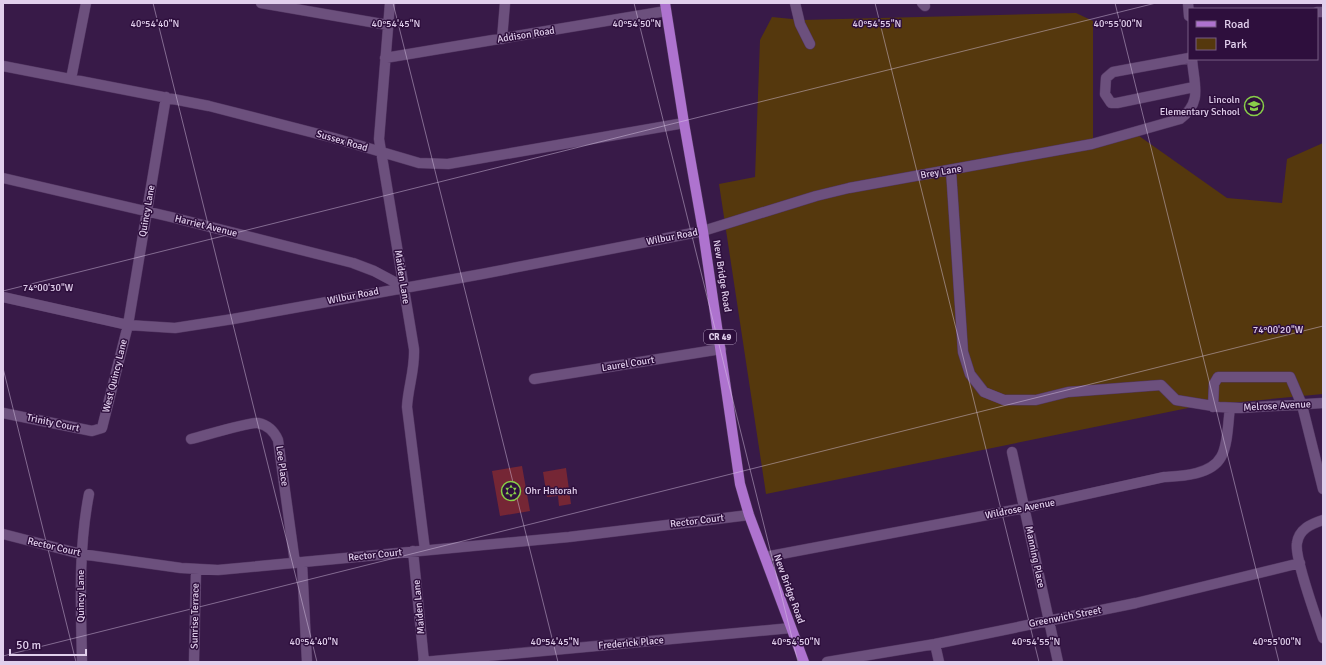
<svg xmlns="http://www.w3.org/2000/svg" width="1326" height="665" font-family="Signika,sans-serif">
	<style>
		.green { fill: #55380d }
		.building { fill: #752635 }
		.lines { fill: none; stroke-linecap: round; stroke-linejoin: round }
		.minor-casing { stroke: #533762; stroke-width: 11 }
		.major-casing { stroke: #533762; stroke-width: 11 }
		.minor { stroke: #6c507d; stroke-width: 10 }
		.major { stroke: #ae73cf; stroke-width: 10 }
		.ticks { fill: none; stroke: #e1cfec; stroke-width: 1; stroke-opacity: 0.45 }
		.labels { text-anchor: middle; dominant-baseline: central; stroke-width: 3; stroke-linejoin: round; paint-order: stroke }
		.shield { fill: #2e0f3d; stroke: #ab95b8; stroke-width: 1 }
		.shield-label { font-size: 9px; font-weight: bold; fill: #e1cfec }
		.street-label { font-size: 10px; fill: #e1cfec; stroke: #2e0f3d }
		.poi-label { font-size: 10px; fill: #e1cfec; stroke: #2e0f3d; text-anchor: end }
		.ticks-label { font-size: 10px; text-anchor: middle; fill: #e1cfec; stroke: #2e0f3d; stroke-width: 3; stroke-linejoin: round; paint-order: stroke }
	</style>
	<rect width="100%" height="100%" fill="#381a48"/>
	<!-- green -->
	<path class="green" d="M1076 13 1093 21V139L1132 131 1227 198 1282 203 1287 159 1323 143V394L1198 406 766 494 719 184 755 177 760 40 772 17 802 20Z"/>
	<!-- building -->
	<path class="building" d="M522 466 530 511 500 516 492 471Z
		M566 468 571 504 559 506 558 496 547 497 543 472Z"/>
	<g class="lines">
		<defs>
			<path id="minor" d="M261 3 388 25
				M390 3 379 139 414 349C415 370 408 387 407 407L425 550
				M795 3 800 24 810 44
				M922 3 925 6
				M1188 3 1189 16
				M1317 12H1323
				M502 39 505 3
				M385 58 666 11
				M1189 58 1113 72 1106 78 1105 94 1111 103H1117L1194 87
				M3 66 209 106 334 138 419 163 448 164 684 123
				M71 79 86 3
				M951 170 963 352 970 374 984 392 1004 400H1036L1068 392 1161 385 1176 400 1219 407 1241 408 1323 403
				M3 178 171 217 353 263 374 271 404 287
				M3 297 128 325 175 328 233 319 482 274 703 231 816 196 849 188 1092 144 1180 119C1203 102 1194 85 1192 59
				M534 379 721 349
				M1213 407 1214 384 1218 377H1290L1302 405 1323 489
				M3 413 92 431 102 428 128 325 166 97
				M191 439C204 436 248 422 258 423 268 425 274 431 278 440L295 563
				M1012 452 1058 662
				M1323 520C1311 524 1299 529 1297 543 1294 557 1317 620 1323 638
				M3 534 81 554 181 568 218 570 569 537 749 515
				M413 551 424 662
				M765 557 1024 508 1164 477C1182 476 1211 475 1221 457 1228 446 1228 421 1230 408
				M302 563 307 662
				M935 644 939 662
				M82 662C81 606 78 550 89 494
				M194 662 196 570
				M423 662 791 628
				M827 662 935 644 1136 603 1300 563"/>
			<path id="major" d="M665 3 684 123 703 231 740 484 749 515 804 662"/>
		</defs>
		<!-- minor casing -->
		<use href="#minor" class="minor-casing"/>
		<!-- major casing -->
		<use href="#major" class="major-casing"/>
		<!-- minor -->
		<use href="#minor" class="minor"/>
		<!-- major -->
		<use href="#major" class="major"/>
	</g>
	<!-- ticks -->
	<path class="ticks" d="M153 3 317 662M393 3 558 662M634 3 798 662M875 3 1039 662M1115 3 1279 662M3 291 1156 3M3 368 76 662M3 656 1323 326"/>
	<!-- icons -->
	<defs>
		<symbol id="school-ring" viewBox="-11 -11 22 22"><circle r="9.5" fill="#2e0f3d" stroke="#89cf49" stroke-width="1.5"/><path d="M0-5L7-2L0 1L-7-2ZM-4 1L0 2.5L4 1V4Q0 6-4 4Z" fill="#89cf49"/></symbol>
		<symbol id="synagogue-ring" viewBox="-11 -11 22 22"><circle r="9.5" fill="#2e0f3d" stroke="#89cf49" stroke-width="1.5"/><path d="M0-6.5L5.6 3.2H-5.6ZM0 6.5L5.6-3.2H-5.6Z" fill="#89cf49"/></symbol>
	</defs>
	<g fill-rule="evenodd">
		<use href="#school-ring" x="1243" y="95" width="22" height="22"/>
		<use href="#synagogue-ring" x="500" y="480" width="22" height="22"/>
	</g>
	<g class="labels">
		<!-- shield labels -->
		<rect class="shield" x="704" y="330" width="32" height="14" rx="3"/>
		<g class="shield-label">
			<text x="720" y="337">CR 49</text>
		</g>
		<!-- street labels -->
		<g class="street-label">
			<text transform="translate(526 35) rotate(-9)">Addison Road</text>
			<text transform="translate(342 141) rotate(16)">Sussex Road</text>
			<text transform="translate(941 172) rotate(-10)">Brey Lane</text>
			<text transform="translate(147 211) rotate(-80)">Quincy Lane</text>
			<text transform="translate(206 226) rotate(14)">Harriet Avenue</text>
			<text transform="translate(672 237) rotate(-11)">Wilbur Road</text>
			<text transform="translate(722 276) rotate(81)">New Bridge Road</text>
			<text transform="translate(402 277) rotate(81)">Maiden Lane</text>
			<text transform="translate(353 296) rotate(-11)">Wilbur Road</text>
			<text transform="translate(628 364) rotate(-9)">Laurel Court</text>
			<text transform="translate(115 376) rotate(-76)">West Quincy Lane</text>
			<text transform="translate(1277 406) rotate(-3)">Melrose Avenue</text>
			<text transform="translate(53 423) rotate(12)">Trinity Court</text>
			<text transform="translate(282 466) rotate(82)">Lee Place</text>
			<text transform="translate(1020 509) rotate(-11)">Wildrose Avenue</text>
			<text transform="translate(697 521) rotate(-7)">Rector Court</text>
			<text transform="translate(54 547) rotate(13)">Rector Court</text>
			<text transform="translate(375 555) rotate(-6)">Rector Court</text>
			<text transform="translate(1035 557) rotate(78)">Manning Place</text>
			<text transform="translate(789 589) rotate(70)">New Bridge Road</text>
			<text transform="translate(81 596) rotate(-90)">Quincy Lane</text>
			<text transform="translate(419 607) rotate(-95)">Maiden Lane</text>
			<text transform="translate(195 616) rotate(-89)">Sunrise Terrace</text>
			<text transform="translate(1065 617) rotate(-11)">Greenwich Street</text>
			<text transform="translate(631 643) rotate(-5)">Frederick Place</text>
		</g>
		<!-- poi labels -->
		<g class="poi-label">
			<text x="1240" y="100">Lincoln<tspan x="1240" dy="12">Elementary School</tspan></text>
			<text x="525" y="491" text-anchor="start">Ohr Hatorah</text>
		</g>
	</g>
	<g class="ticks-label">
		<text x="155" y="27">40°54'40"N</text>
		<text x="396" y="27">40°54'45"N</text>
		<text x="637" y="27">40°54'50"N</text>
		<text x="877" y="27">40°54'55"N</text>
		<text x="1118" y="27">40°55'00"N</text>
		<text x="48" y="291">74°00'30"W</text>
		<text x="1278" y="333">74°00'20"W</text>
		<text x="314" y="645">40°54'40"N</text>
		<text x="555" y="645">40°54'45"N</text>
		<text x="796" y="645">40°54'50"N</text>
		<text x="1036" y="645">40°54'55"N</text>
		<text x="1277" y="645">40°55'00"N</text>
	</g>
	<!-- border -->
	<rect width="1326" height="665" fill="none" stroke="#e1cfec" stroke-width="8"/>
	<!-- legend -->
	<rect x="1188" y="8" width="130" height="52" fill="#2e0f3d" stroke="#765c83"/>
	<rect x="1196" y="21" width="20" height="6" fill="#ae73cf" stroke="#765c83"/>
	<text x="1224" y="28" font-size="12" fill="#e1cfec">Road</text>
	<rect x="1196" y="38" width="20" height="12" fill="#55380d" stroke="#765c83"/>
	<text x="1224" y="48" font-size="12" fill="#e1cfec">Park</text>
	<!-- scale -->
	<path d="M10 649v6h76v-6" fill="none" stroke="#e1cfec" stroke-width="2"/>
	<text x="16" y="649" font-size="12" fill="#e1cfec" stroke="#2e0f3d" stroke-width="3" paint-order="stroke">50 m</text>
</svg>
